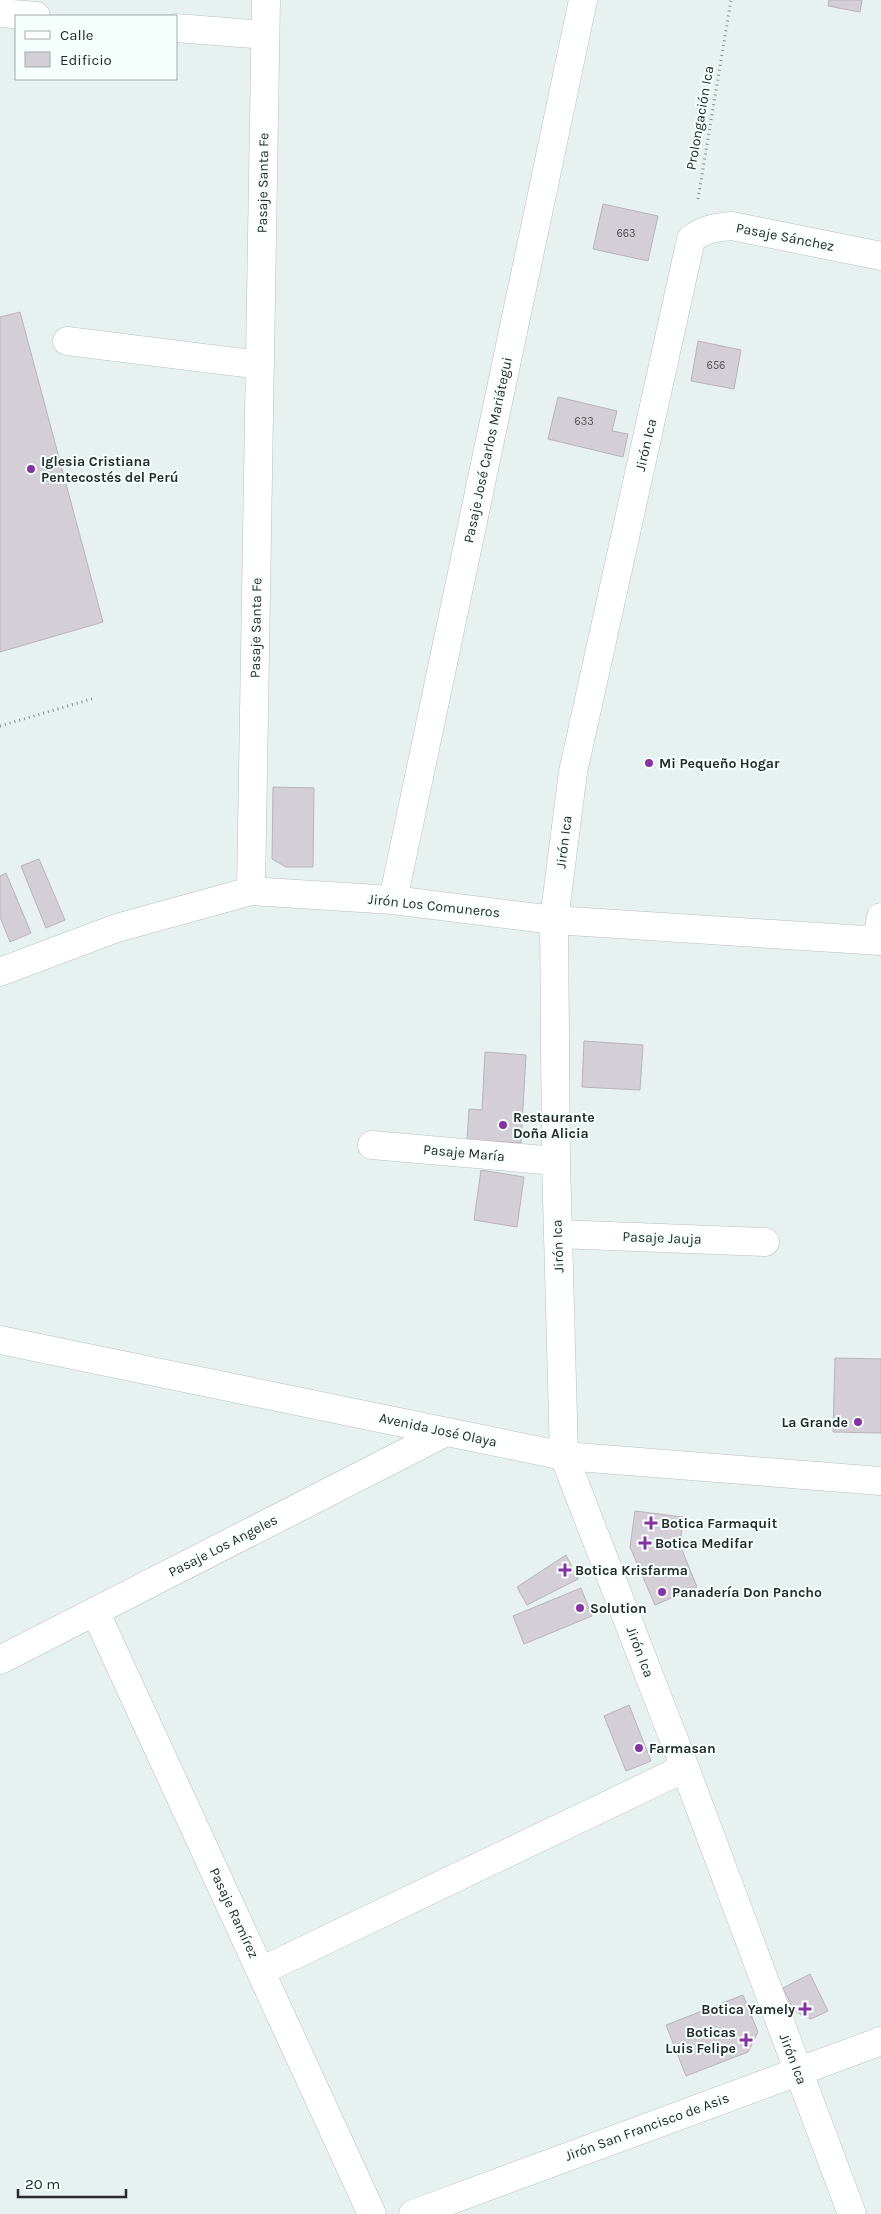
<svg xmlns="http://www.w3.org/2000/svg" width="881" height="2214" font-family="Karla,sans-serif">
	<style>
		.building { fill: #d4cfd6; stroke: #b8b3ba }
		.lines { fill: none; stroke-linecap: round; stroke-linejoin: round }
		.minor-casing { stroke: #b6c0be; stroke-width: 29 }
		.path { stroke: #888f8d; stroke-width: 3; stroke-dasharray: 1 4; stroke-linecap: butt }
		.minor { stroke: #fff; stroke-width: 28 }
		.poi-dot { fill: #8632a0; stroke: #f5fffc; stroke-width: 2 }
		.labels { text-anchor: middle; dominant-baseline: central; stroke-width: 4; stroke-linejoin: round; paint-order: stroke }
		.number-label { font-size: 11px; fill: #525354 }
		.street-label { font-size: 14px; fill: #262a29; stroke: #f5fffc }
		.poi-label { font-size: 14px; font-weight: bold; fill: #262a29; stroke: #f5fffc; text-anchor: start }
	</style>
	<rect width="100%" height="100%" fill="#e7f1ef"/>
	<!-- building -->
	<path class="building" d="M829 0H862L860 12 828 6Z
		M603 204 658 216 648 261 593 249Z
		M20 312 103 622 0 652V317Z
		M698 341 741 350 734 389 691 381Z
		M558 397 617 411 612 431 628 434 623 457 548 439Z
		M273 787 314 788 313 867H286L272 859Z
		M39 859 65 920 46 928 21 866Z
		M6 873 31 933 10 942 0 917V876Z
		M584 1041 643 1045 640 1090 582 1087Z
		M485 1052 526 1055 521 1143 467 1140 469 1109 482 1110Z
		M481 1170 524 1177 517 1227 474 1220Z
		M835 1358 881 1359V1433L833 1432Z
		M635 1511 683 1517 680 1545 697 1587 655 1605 630 1547Z
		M566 1555 578 1579 527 1605 517 1587Z
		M581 1588 592 1616 524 1644 513 1616Z
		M629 1705 651 1761 626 1771 604 1716Z
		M810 1974 828 2011 811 2019 794 2011 783 1988Z
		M743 1995 758 2032 748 2052 686 2076 666 2025Z"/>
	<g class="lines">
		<defs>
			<path id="minor" d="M0 13 36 16
				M176 28 265 35
				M67 341 260 365
				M251 891 266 0
				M393 900 583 0
				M877 941 881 917
				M0 972 117 928 251 891 393 900 554 920 881 941
				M372 1145 556 1161
				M558 1234 765 1242
				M0 1340 564 1456 881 1481
				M95 1611 372 2214
				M0 1660 446 1432
				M261 1971 685 1768
				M413 2214 881 2041
				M852 2214 685 1768 564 1456 556 1161 554 920 573 772 691 239C705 229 716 227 732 226L881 256"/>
		</defs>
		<!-- minor casing -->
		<use href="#minor" class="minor-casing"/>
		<!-- path -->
		<path class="path" d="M698 199 731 0
			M0 726 95 698"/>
		<!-- minor -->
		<use href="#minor" class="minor"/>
	</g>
	<!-- markers -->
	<g class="poi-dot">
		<circle cx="31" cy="469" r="5"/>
		<circle cx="649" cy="763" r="5"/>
		<circle cx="503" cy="1125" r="5"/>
		<circle cx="858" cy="1422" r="5"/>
		<path d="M648.5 1515.5h5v5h5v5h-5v5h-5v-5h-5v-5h5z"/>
		<path d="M642.5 1535.5h5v5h5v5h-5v5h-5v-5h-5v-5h5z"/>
		<path d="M562.5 1562.5h5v5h5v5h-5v5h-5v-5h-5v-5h5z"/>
		<circle cx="662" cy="1592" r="5"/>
		<circle cx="580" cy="1608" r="5"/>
		<circle cx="639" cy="1748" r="5"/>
		<path d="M802.5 2001.5h5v5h5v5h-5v5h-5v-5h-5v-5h5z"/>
		<path d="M743.5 2032.5h5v5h5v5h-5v5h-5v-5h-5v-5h5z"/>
	</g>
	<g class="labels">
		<!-- number labels -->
		<g class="number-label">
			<text x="626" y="233">663</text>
			<text x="716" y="365">656</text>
			<text x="584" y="421">633</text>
		</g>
		<!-- street labels -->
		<g class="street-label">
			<text transform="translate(700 118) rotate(-80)">Prolongación Ica</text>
			<text transform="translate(263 183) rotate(-89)">Pasaje Santa Fe</text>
			<text transform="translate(785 237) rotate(11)">Pasaje Sánchez</text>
			<text transform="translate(646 445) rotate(-77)">Jirón Ica</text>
			<text transform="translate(488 450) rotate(-78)">Pasaje José Carlos Mariátegui</text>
			<text transform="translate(256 628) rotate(-89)">Pasaje Santa Fe</text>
			<text transform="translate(564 842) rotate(-83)">Jirón Ica</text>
			<text transform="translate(434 906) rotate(6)">Jirón Los Comuneros</text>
			<text transform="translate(464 1153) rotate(5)">Pasaje María</text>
			<text transform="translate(662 1238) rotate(2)">Pasaje Jauja</text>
			<text transform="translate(558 1246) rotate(-92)">Jirón Ica</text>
			<text transform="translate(438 1430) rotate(12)">Avenida José Olaya</text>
			<text transform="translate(223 1546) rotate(-27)">Pasaje Los Angeles</text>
			<text transform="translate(640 1652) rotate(69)">Jirón Ica</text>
			<text transform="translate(234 1913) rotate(65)">Pasaje Ramírez</text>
			<text transform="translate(793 2059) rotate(69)">Jirón Ica</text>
			<text transform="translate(647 2127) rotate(-20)">Jirón San Francisco de Asis</text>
		</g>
		<!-- poi labels -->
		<g class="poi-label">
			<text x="41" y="461">Iglesia Cristiana<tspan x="41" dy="16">Pentecostés del Perú</tspan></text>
			<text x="659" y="763">Mi Pequeño Hogar</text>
			<text x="513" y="1117">Restaurante<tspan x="513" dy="16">Doña Alicia</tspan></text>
			<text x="848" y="1422" text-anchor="end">La Grande</text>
			<text x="661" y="1523">Botica Farmaquit</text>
			<text x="655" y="1543">Botica Medifar</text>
			<text x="575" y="1570">Botica Krisfarma</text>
			<text x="672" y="1592">Panadería Don Pancho</text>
			<text x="590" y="1608">Solution</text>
			<text x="649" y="1748">Farmasan</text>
			<text x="795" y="2009" text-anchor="end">Botica Yamely</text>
			<text x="736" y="2032" text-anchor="end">Boticas<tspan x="736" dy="16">Luis Felipe</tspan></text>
		</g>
	</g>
	<!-- legend -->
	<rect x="15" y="15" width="162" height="65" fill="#f5fffc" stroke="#a2aaa8"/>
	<rect x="25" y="31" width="25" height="8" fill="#ffffff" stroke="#a2aaa8"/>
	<text x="60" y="40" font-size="15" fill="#262a29">Calle</text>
	<rect x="25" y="52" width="25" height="15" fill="#d4cfd6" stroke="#a2aaa8"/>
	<text x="60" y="65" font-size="15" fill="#262a29">Edificio</text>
	<!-- scale -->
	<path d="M18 2189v8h108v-8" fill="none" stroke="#262a29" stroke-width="2.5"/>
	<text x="25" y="2189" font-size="15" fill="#262a29" stroke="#f5fffc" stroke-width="4" paint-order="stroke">20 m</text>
</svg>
